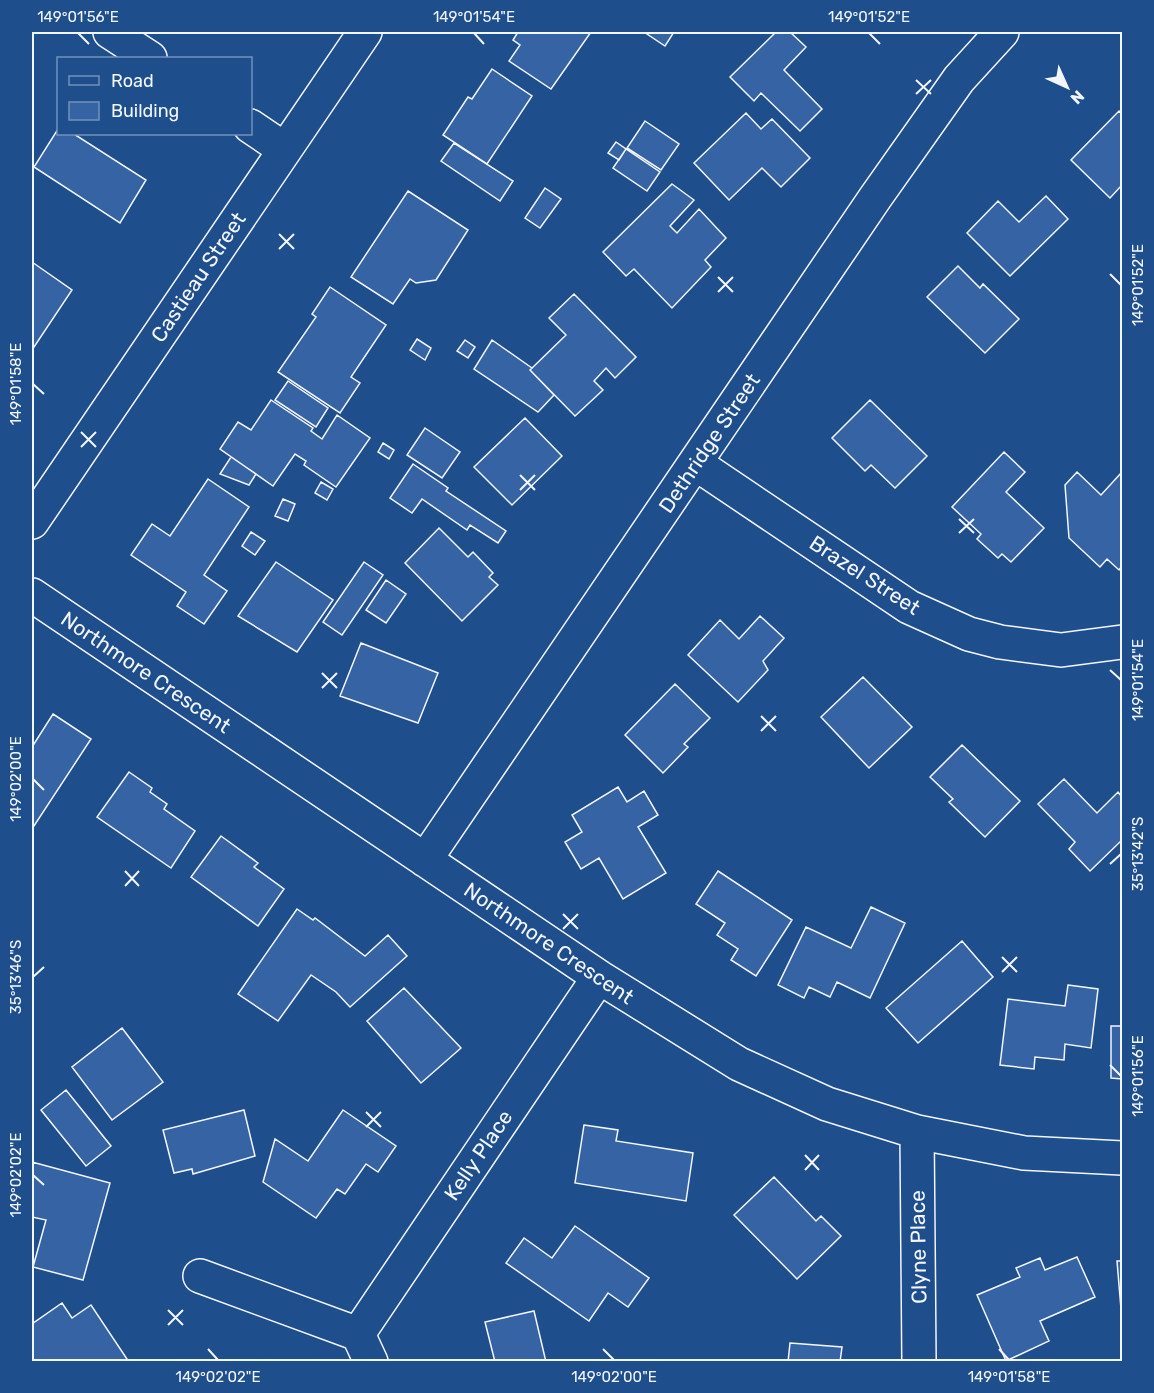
<svg xmlns="http://www.w3.org/2000/svg" width="1154" height="1393" font-family="Rubik,sans-serif">
	<style>
		.building { fill: #3563a3; stroke: #f2f6ff; stroke-width: 1.5 }
		.lines { fill: none; stroke-linecap: round; stroke-linejoin: round }
		.minor-casing { stroke: #f2f6ff; stroke-width: 36 }
		.tertiary-casing { stroke: #f2f6ff; stroke-width: 36 }
		.minor { stroke: #1f4e8c; stroke-width: 33 }
		.tertiary { stroke: #1f4e8c; stroke-width: 33 }
		.ticks { fill: none; stroke: #f2f6ff; stroke-width: 2 }
		.labels { text-anchor: middle; dominant-baseline: central; stroke-width: 4.5; stroke-linejoin: round; paint-order: stroke }
		.street-label { font-size: 21px; fill: #f2f6ff; stroke: #1f4e8c }
		.neatline { fill: none; stroke: #f2f6ff; stroke-width: 2 }
		.ticks-label { font-size: 15px; text-anchor: middle; fill: #f2f6ff }
	</style>
	<rect width="100%" height="100%" fill="#1f4e8c"/>
	<!-- building -->
	<path class="building" d="M518 32H591L551 89 509 61 520 45 513 40Z
		M644 32H674L665 46Z
		M776 32H790L806 47 784 70 822 109 800 131 761 93 754 101 730 77Z
		M492 69 532 96 487 164 443 135 468 97 472 99Z
		M1119 111 1122 114V185L1110 198 1071 160Z
		M746 113 761 129 772 119 810 158 781 187 762 168 729 200 694 163Z
		M645 121 679 144 661 170 627 148Z
		M58 129V134H74L146 180 120 223 34 167Z
		M616 142 626 149 619 160 608 153Z
		M454 143 513 181 500 201 441 161Z
		M626 149 660 172 647 191 613 168Z
		M672 184 694 200 670 226 677 233 699 209 726 238 705 260 711 267 672 308 634 269 626 276 603 252Z
		M545 188 561 199 540 228 525 218Z
		M408 191 468 230 436 280 416 283 410 279 393 304 351 277Z
		M1046 196 1068 219 1010 276 967 233 998 201 1019 222Z
		M32 262 72 290 32 350Z
		M958 266 980 288 983 284 1019 319 985 353 927 297Z
		M330 287 386 325 351 377 360 383 340 413 278 372 316 317 312 314Z
		M574 294 636 357 615 378 606 368 594 381 603 390 575 416 530 370 566 335 549 318Z
		M417 339 431 348 425 360 410 350Z
		M465 340 475 347 468 358 457 351Z
		M492 340 532 368 530 370 554 395 538 412 474 369Z
		M288 381 328 408 316 427 275 400Z
		M271 400 313 428 311 431 322 439 337 415 370 438 336 487 304 465 306 461 295 454 273 486 220 449 238 422 251 430Z
		M870 400 927 456 895 488 871 465 865 471 832 438Z
		M525 418 562 456 512 505 474 467Z
		M425 428 460 452 442 478 407 455Z
		M383 443 394 450 389 459 378 452Z
		M1004 452 1025 472 1006 492 1044 528 1011 562 1002 554 998 558 977 539 981 534 952 507Z
		M231 457 256 474 249 485 220 474Z
		M413 464 448 488 446 491 506 531 498 543 470 525 467 530 422 499 412 513 390 498Z
		M1077 472 1101 495 1122 472V566L1119 570 1107 559 1100 567 1069 538 1065 485Z
		M208 479 249 507 204 575 227 591 204 624 177 606 186 592 131 555 152 524 170 536Z
		M321 482 333 489 327 500 315 493Z
		M283 499 295 504 288 521 275 516Z
		M439 528 468 557 473 552 493 573 489 577 498 585 462 621 405 563Z
		M251 532 265 541 255 555 242 546Z
		M276 562 333 600 297 652 238 616Z
		M364 562 383 575 342 635 323 622Z
		M386 580 406 594 386 623 366 610Z
		M760 616 784 638 763 661 768 670 738 702 688 655 720 620 739 639Z
		M361 643 438 673 418 723 340 696Z
		M863 677 912 727 869 768 821 717Z
		M675 684 710 718 684 744 688 747 663 773 625 735Z
		M53 714 91 739 32 829V747Z
		M962 745 1020 801 985 837 949 802 953 799 930 777Z
		M129 772 152 788 150 792 167 804 164 809 195 831 171 868 97 817Z
		M1064 779 1097 813 1118 792 1122 797V840L1090 871 1069 849 1075 842 1038 804Z
		M618 787 627 802 644 791 658 815 638 827 666 873 623 899 599 858 581 869 565 842 582 832 572 815Z
		M221 836 258 863 254 867 284 889 258 926 191 877Z
		M718 871 792 920 756 976 731 960 738 949 717 935 725 923 696 904Z
		M871 907 905 923 870 998 837 982 830 997 809 987 804 998 778 985 806 927 851 948Z
		M297 909 313 920 315 918 365 956 388 935 407 956 350 1007 336 992 311 975 278 1021 238 994Z
		M962 941 993 977 918 1043 886 1008Z
		M1068 985 1098 989 1091 1048 1065 1044 1064 1060 1035 1057 1034 1069 1000 1065 1008 999 1065 1006Z
		M404 988 461 1048 421 1083 367 1021Z
		M1111 1026H1122V1079L1111 1078Z
		M122 1028 163 1082 112 1120 72 1067Z
		M66 1090 111 1146 86 1166 41 1110Z
		M244 1110 255 1156 193 1174 192 1169 174 1173 163 1130Z
		M343 1110 396 1146 378 1172 366 1164 345 1194 337 1189 316 1218 263 1182 275 1139 308 1161Z
		M584 1125 618 1130 616 1141 693 1153 686 1201 575 1183Z
		M32 1162 110 1183 83 1280 33 1267 46 1220 32 1217Z
		M774 1177 816 1221 821 1216 841 1236 797 1279 734 1215Z
		M575 1226 649 1278 628 1307 608 1293 589 1321 506 1263 524 1238 552 1258Z
		M1077 1257 1095 1297 1040 1321 1049 1341 1006 1361 977 1295 1020 1277 1016 1268 1040 1258 1045 1270Z
		M1117 1261H1122V1309H1121Z
		M62 1303 72 1318 91 1305 129 1362H32V1324Z
		M534 1311 546 1362H495L485 1322Z
		M790 1343 842 1347 840 1362H788Z"/>
	<g class="lines">
		<defs>
			<path id="minor" d="M110 32 150 58
				M250 126 284 149
				M695 463 909 607 969 634 1000 642 1061 650 1122 642
				M32 595 599 977 739 1064 827 1104 917 1132 1024 1153 1122 1158
				M425 860 875 198 959 79 1002 32
				M917 1132 919 1362
				M200 1276 358 1334 371 1362
				M358 1334 599 977"/>
			<path id="tertiary" d="M32 522 365 32"/>
		</defs>
		<!-- minor casing -->
		<use href="#minor" class="minor-casing"/>
		<!-- tertiary casing -->
		<use href="#tertiary" class="tertiary-casing"/>
		<!-- minor -->
		<use href="#minor" class="minor"/>
		<!-- tertiary -->
		<use href="#tertiary" class="tertiary"/>
	</g>
	<!-- ticks -->
	<path class="ticks" d="M78 33 89 44M474 33 484 44M869 33 880 44M916 80 931 94M916 94 931 80M279 234 294 249M279 249 294 234M1110 274 1121 285M718 277 733 292M718 292 733 277M33 384 44 394M81 432 96 447M81 447 96 432M520 475 535 490M520 490 535 475M959 519 974 533M959 533 974 519M1110 670 1121 680M322 673 337 688M322 688 337 673M761 716 776 731M761 731 776 716M33 779 44 790M1110 864 1121 854M125 871 139 886M125 886 139 871M563 914 578 929M563 929 578 914M1002 957 1017 972M1002 972 1017 957M33 977 44 967M1110 1065 1121 1076M366 1112 381 1127M366 1127 381 1112M805 1155 819 1170M805 1170 819 1155M33 1175 44 1185M168 1310 183 1325M168 1325 183 1310M208 1349 218 1360M603 1349 614 1360M999 1349 1009 1360"/>
	<g class="labels">
		<!-- street labels -->
		<g class="street-label">
			<text transform="translate(198 277) rotate(-56)">Castieau Street</text>
			<text transform="translate(709 443) rotate(-56)">Dethridge Street</text>
			<text transform="translate(865 575) rotate(33)">Brazel Street</text>
			<text transform="translate(146 672) rotate(34)">Northmore Crescent</text>
			<text transform="translate(549 943) rotate(34)">Northmore Crescent</text>
			<text transform="translate(478 1155) rotate(-56)">Kelly Place</text>
			<text transform="translate(918 1247) rotate(-91)">Clyne Place</text>
		</g>
	</g>
	<!-- border -->
	<rect width="1154" height="1393" fill="none" stroke="#1f4e8c" stroke-width="66"/>
	<!-- legend -->
	<rect x="57" y="57" width="195" height="78" fill="#1f4e8c" stroke="#7391ba" stroke-width="1.5"/>
	<rect x="69" y="76" width="30" height="9" fill="#1f4e8c" stroke="#7391ba" stroke-width="1.5"/>
	<text x="111" y="87" font-size="18" fill="#f2f6ff">Road</text>
	<rect x="69" y="102" width="30" height="18" fill="#3563a3" stroke="#7391ba" stroke-width="1.5"/>
	<text x="111" y="117" font-size="18" fill="#f2f6ff">Building</text>
	<!-- north arrow -->
	<g transform="translate(1067 87) rotate(135)" stroke="#1f4e8c" stroke-width="4.5" paint-order="stroke">
	<path d="M0-4.5L10 22L0 15L-10 22Z" fill="#f2f6ff"/>
	<text y="-9" font-size="16" font-weight="bold" text-anchor="middle" fill="#f2f6ff">N</text>
	</g>
	<rect x="33" y="33" width="1088" height="1327" class="neatline"/>
	<g class="ticks-label">
		<text x="78" y="22">149°01'56"E</text>
		<text x="474" y="22">149°01'54"E</text>
		<text x="869" y="22">149°01'52"E</text>
		<text transform="translate(1138 285) rotate(-90)" y="5">149°01'52"E</text>
		<text transform="translate(16 384) rotate(-90)" y="5">149°01'58"E</text>
		<text transform="translate(1138 680) rotate(-90)" y="5">149°01'54"E</text>
		<text transform="translate(16 779) rotate(-90)" y="5">149°02'00"E</text>
		<text transform="translate(1138 854) rotate(-90)" y="5">35°13'42"S</text>
		<text transform="translate(16 977) rotate(-90)" y="5">35°13'46"S</text>
		<text transform="translate(1138 1076) rotate(-90)" y="5">149°01'56"E</text>
		<text transform="translate(16 1175) rotate(-90)" y="5">149°02'02"E</text>
		<text x="218" y="1382">149°02'02"E</text>
		<text x="614" y="1382">149°02'00"E</text>
		<text x="1009" y="1382">149°01'58"E</text>
	</g>
</svg>
